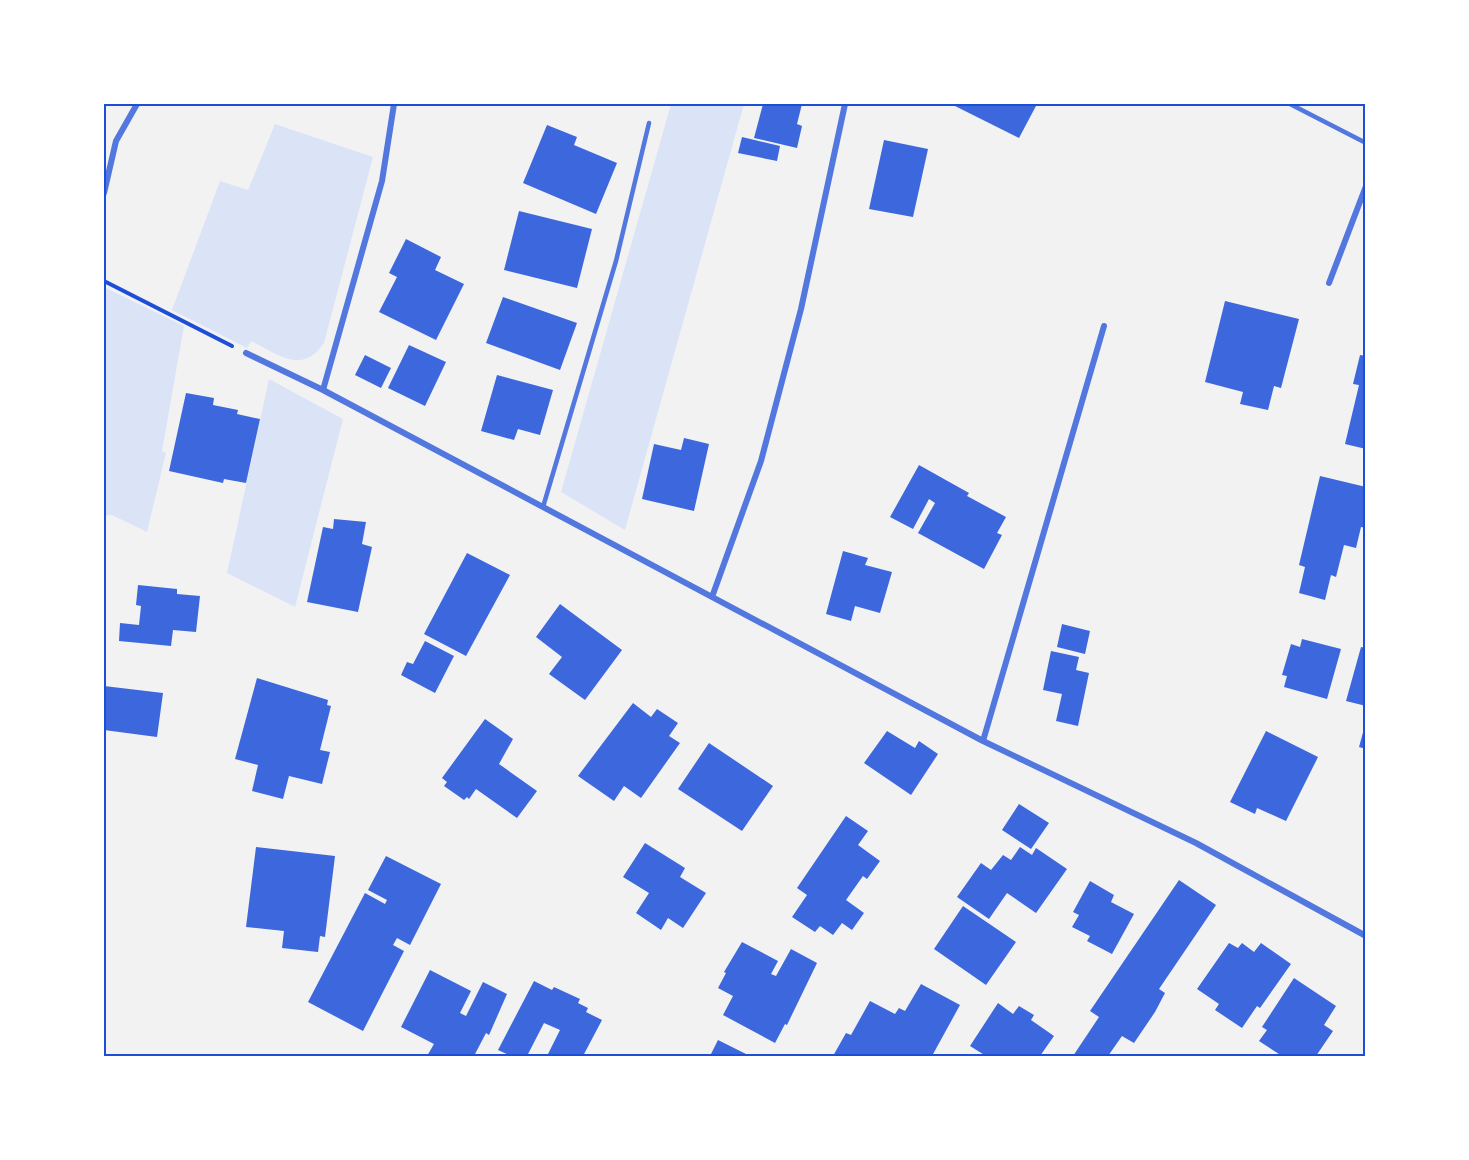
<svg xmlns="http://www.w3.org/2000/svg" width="1469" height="1160" font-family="'Zilla Slab',serif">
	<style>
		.green { fill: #dbe4f7 }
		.building { fill: #3d67dc }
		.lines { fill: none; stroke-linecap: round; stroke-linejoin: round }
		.path { stroke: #1d4ed8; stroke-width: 4 }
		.service { stroke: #5277de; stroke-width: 4.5 }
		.minor { stroke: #5277de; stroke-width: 6 }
		.neatline { fill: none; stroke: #1d4ed8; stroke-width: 2 }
	</style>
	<rect width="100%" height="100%" fill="#f2f2f2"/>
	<!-- green -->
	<path class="green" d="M671 104H744L625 530 561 492Z
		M275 124 373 157 324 343C302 375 279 355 251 341L247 348 172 310 220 181 248 190Z
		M104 287 184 326 162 451 166 453 147 532 112 515 104 516Z
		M269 379 343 419 295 607 227 573Z"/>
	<!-- building -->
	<path class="building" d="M763 104H802L797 124 802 126 797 148 754 138Z
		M951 104H1037L1019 138Z
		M547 125 577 137 574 145 617 163 596 214 523 183Z
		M742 137 780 146 777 161 738 153Z
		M884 140 928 149 913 217 869 209Z
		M519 211 592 229 577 288 504 270Z
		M406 239 441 257 435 270 464 284 436 340 379 312 397 277 389 273Z
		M503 297 577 323 560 370 486 343Z
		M1225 301 1299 319 1281 388 1274 386 1268 410 1240 404 1243 392 1205 382Z
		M409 345 446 362 425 406 388 388Z
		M365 355 391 368 381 388 355 375Z
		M1360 355 1366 356V449L1345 444 1359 385 1353 384Z
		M497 375 553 390 540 435 518 429 514 440 481 431Z
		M186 393 214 398 213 405 238 410 237 414 260 419 246 483 224 479 223 483 169 471Z
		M684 438 709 444 694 511 642 499 654 444 681 450Z
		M919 465 969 493 967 496 1006 517 997 533 1002 535 984 569 918 533 935 503 929 499 913 529 890 517Z
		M1320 476 1366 487V528L1361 527 1356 548 1344 545 1336 577 1331 575 1325 600 1299 593 1305 567 1299 565Z
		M334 519 366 522 362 544 372 547 358 612 307 602 323 527 333 529Z
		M843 551 868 558 865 565 892 572 880 613 855 606 851 621 826 614Z
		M467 553 510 575 466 656 424 634Z
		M138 585 177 589V594L200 596 196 632 173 630 171 646 119 641 120 623 139 625 141 606 136 605Z
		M560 604 622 650 585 700 549 674 562 657 536 637Z
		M1062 624 1090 631 1085 654 1057 647Z
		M1302 639 1341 649 1327 699 1284 687 1287 676 1282 675 1291 644 1300 647Z
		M425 641 454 656 435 693 401 675 407 662 413 664Z
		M1361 647 1366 648V706L1346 701Z
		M1051 651 1079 657 1076 670 1089 673 1078 726 1056 721 1062 694 1043 690Z
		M257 678 328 700 327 705 331 706 320 750 330 752 322 784 289 776 283 799 252 791 258 765 235 759Z
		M104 686 163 693 157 737 104 730Z
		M633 703 651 717 657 709 678 723 669 736 680 743 641 798 624 786 614 801 578 776Z
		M485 719 513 739 499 764 537 791 517 818 476 789 469 799 467 797 464 800 444 786 447 782 442 778Z
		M1365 725H1366V749L1359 747Z
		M887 731 915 748 919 741 938 754 911 795 864 763Z
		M1266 731 1318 757 1286 821 1257 808 1255 814 1230 802Z
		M709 743 773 786 742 831 678 789Z
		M1019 804 1049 823 1031 849 1002 830Z
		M846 816 868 831 858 845 880 861 867 879 863 876 846 900 864 913 852 930 842 923 833 935 820 926 815 932 792 917 807 895 797 888Z
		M645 843 685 868 680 877 706 893 683 928 668 918 661 930 636 913 649 893 623 877Z
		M256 847 335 856 325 937 320 936 318 952 282 948 284 931 246 927Z
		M1020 847 1032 855 1036 848 1067 869 1036 913 1007 893 989 919 957 897 981 863 991 870 1003 855 1011 860Z
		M386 856 441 884 410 945 397 938 393 945 404 951 363 1031 308 1002 365 893 385 904 387 900 368 890Z
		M1179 880 1216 905 1159 989 1165 993 1155 1012 1134 1043 1122 1036 1108 1056H1073L1099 1017 1090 1011Z
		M1090 881 1114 895 1111 902 1134 914 1112 954 1087 941 1090 936 1072 927 1079 915 1073 912Z
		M963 906 1016 942 986 985 934 949Z
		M742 942 778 961 771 974 776 976 791 949 817 963 787 1025 785 1024 775 1043 723 1015 733 996 718 988 726 973 724 972Z
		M1229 943 1238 948 1242 943 1254 952 1261 943 1291 964 1260 1008 1257 1006 1242 1028 1215 1010 1219 1004 1197 989Z
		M430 970 471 991 460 1013 466 1016 483 982 507 994 489 1035 486 1033 474 1056H427L434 1044 401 1027Z
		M1294 978 1336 1006 1324 1025 1333 1031 1316 1056H1282L1259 1041 1267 1030 1262 1027Z
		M534 981 552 990 554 987 580 999 578 1003 588 1008 586 1012 602 1020 583 1056H547L560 1030 544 1023 527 1056H511L498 1050Z
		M921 984 960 1005 932 1056H833L846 1033 851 1035 870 1001 895 1014 899 1008 905 1011Z
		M998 1003 1013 1014 1019 1006 1034 1015 1031 1020 1054 1036 1040 1056H986L970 1046Z
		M718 1040 750 1056H710Z"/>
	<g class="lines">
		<!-- path -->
		<path class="path" d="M104 281 232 346"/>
		<!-- service -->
		<path class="service" d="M1290 104 1366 143
			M543 507 616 261 649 123"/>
		<!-- minor -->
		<path class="minor" d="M104 193 116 141 137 104
			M1329 283 1366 186
			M246 353 323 390 983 741 1196 843 1366 936
			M323 390 382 181 394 104
			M712 597 761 461 801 309 845 104
			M983 741 1104 326"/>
	</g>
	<!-- border -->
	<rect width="1469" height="1160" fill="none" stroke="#ffffff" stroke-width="210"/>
	<rect x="105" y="105" width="1259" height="950" class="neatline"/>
</svg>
